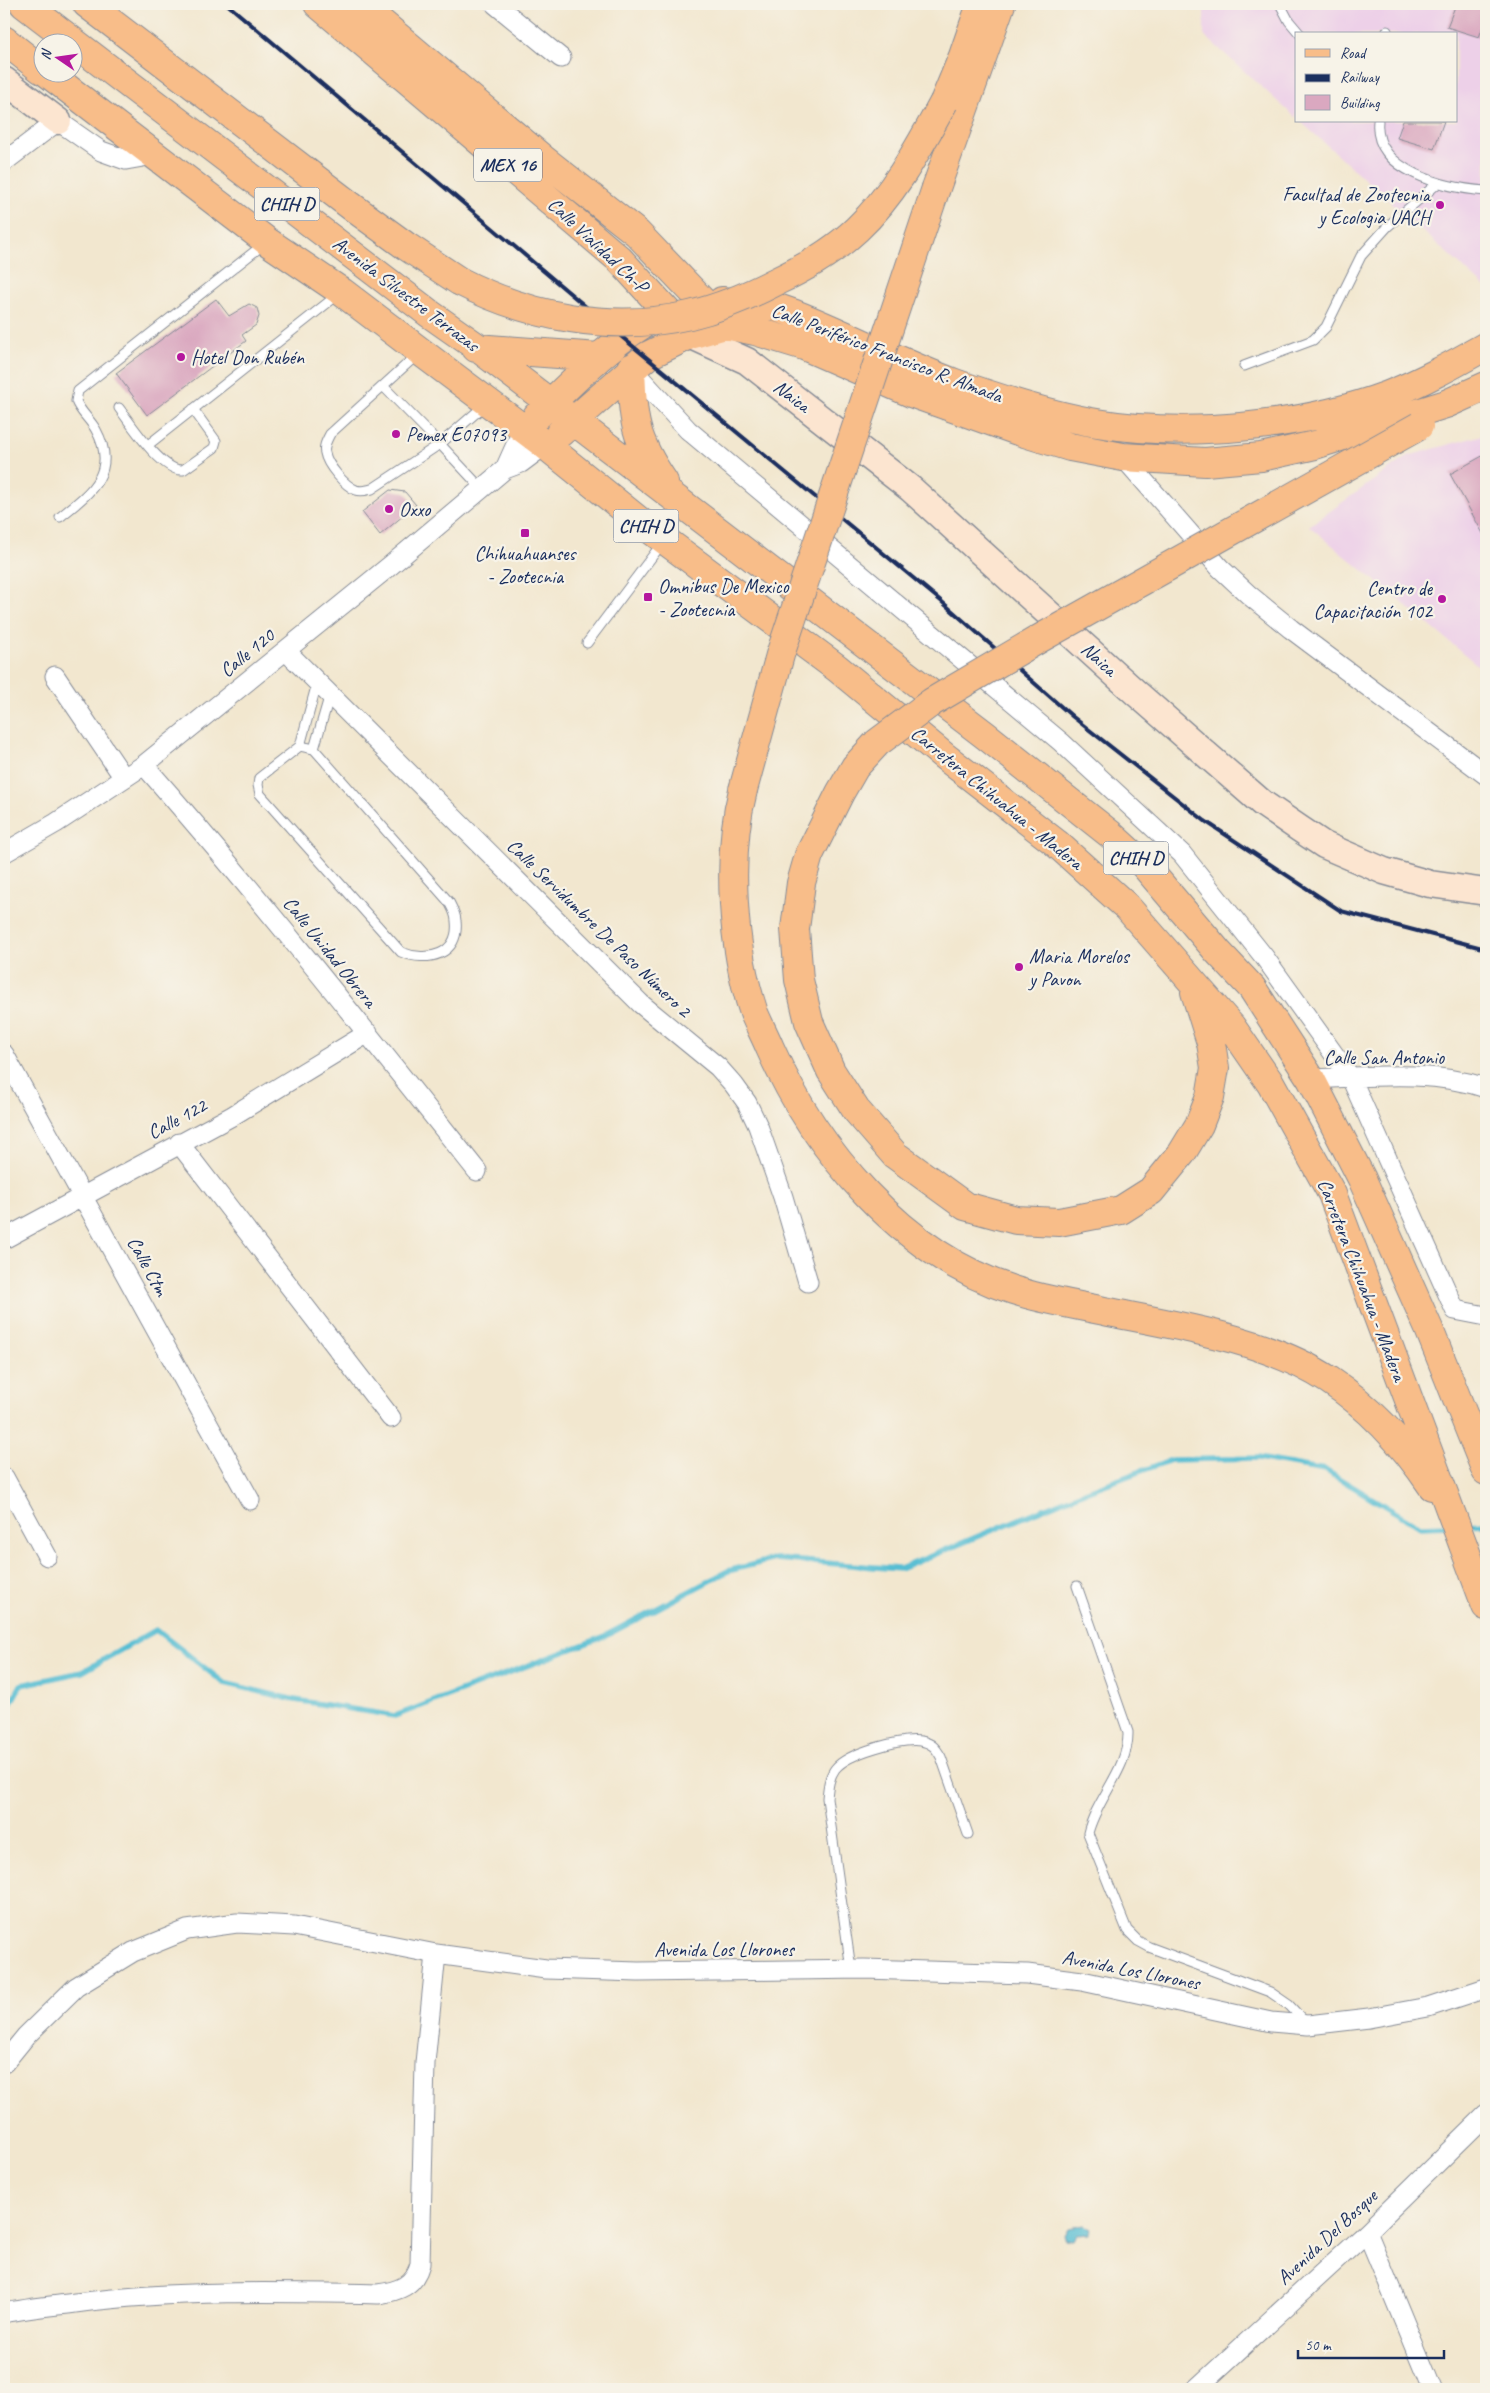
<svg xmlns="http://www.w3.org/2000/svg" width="1490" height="2393" font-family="Caveat,sans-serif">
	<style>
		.built { fill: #edd0e8 }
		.water { fill: #56bed3; stroke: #387698 }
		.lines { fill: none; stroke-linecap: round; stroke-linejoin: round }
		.stream { stroke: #56bed3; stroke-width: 5.5 }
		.building { fill: #daa8c0 }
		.lane-casing { stroke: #868b96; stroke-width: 11 }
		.street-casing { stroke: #868b96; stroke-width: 21 }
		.secondary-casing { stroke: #868b96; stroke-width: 29 }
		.primary-casing { stroke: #868b96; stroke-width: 30 }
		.highway-casing { stroke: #868b96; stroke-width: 30 }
		.lane { stroke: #fff; stroke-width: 9 }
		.street { stroke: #fff; stroke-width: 19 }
		.secondary { stroke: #fce5d0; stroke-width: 26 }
		.primary { stroke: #f8bd89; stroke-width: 28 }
		.highway { stroke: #f8bd89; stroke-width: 28 }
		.rail { stroke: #1b2f5e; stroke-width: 4 }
		.highway-bridge-casing { stroke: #868b96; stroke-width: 30; stroke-linecap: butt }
		.highway-bridge { stroke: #f8bd89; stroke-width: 28 }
		.poi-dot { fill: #b5179e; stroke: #f7f3e8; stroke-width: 2 }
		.labels { text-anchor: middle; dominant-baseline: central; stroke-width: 4.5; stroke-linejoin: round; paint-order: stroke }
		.shield { fill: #f7f3e8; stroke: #5d6a87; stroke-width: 1 }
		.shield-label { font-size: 19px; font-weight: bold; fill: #1b2f5e }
		.poi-label { font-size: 20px; fill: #1b2f5e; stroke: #f7f3e8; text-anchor: start }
		.street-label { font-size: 20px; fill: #1b2f5e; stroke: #f7f3e8 }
	</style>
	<rect width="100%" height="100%" fill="#f7f3e8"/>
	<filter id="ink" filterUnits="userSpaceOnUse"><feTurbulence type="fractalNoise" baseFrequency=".02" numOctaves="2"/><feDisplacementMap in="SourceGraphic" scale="10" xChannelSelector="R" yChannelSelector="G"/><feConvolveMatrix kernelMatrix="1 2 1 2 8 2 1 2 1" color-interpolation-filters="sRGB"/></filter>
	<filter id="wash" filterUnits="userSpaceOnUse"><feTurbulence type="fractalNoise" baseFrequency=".0096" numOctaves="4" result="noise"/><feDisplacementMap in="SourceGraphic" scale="20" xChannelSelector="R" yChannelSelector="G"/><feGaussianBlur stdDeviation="1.12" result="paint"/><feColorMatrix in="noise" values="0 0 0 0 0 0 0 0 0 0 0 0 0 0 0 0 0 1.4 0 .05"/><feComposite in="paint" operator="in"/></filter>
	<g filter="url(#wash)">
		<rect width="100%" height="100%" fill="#f2e7cf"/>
		<!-- built -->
		<path class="built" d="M1204 4H1486V288L1300 121H1456V34H1296V118L1204 35Z
			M1486 434V672L1309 526 1408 456Z"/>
		<!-- water -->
		<path class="water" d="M1085 2225 1091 2228 1088 2234 1077 2235 1074 2241 1066 2240 1064 2235 1068 2228Z"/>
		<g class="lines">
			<!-- stream -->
			<path class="stream" d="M1463 1525 1486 1524
				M4 1715 21 1685 82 1672 156 1630 224 1683 295 1700 395 1716 603 1637 728 1571 775 1559 900 1569 1077 1495 1171 1460 1258 1458 1325 1470 1420 1527 1449 1526"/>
		</g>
		<g id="blocks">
			<!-- building -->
			<path class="building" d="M1456 4H1486V19L1479 37 1447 27Z
				M1403 121H1444L1434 149 1397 138Z
				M216 299 229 316 249 304 257 308 259 316 256 325 242 335 246 341 147 415 116 373Z
				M1486 454V539L1450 474Z
				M390 490 405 492 416 505 380 535 362 512Z"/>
		</g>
	</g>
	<g filter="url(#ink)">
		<use href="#blocks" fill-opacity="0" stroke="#868b96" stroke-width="1"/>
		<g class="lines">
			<defs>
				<path id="lane" d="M1280 4 1289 21 1300 34
					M1387 34V31
					M1378 121C1373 172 1447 188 1486 191
					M418 354 330 434C327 440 323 446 325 453 327 465 345 486 356 490 362 492 367 490 372 489L440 444 482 489
					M1244 366 1313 340 1326 327 1361 256 1388 226 1438 183
					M384 387 440 444 485 405
					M119 408C131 424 162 472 183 470L214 448 216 441 193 409
					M148 445 340 293
					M60 517C90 493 119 472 96 430 90 419 80 412 76 401L78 391 264 244
					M587 643 663 542
					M300 746 314 749 449 902C452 908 456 914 456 921 460 955 427 963 401 952L260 794 258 785 259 778 300 746 317 683
					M314 749 330 694
					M1077 1586 1128 1732C1129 1769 1097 1797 1088 1833L1127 1930 1138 1941 1149 1947 1270 1992 1289 2005 1306 2023
					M851 1969 827 1798C828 1788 829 1777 835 1769 847 1753 902 1738 921 1741 932 1743 936 1748 941 1757L968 1834"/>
				<path id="street" d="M495 4 561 58
					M4 162 58 121 101 151 126 160 154 155
					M631 368 688 430 1061 742 1182 854 1265 958 1351 1078 1455 1310 1486 1316
					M1123 457 1220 568 1249 595 1291 629 1486 775
					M505 469 523 429
					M286 651 641 1004 718 1067 734 1085 747 1103 758 1126 783 1197 808 1282
					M55 676 124 778
					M144 765C260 897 368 1034 477 1171
					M4 853 56 823 144 765 391 565 505 469 521 463 545 445
					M4 1054 250 1500
					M1311 1079C1369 1077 1430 1069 1486 1088
					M179 1143 391 1418
					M4 1239 232 1116 368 1033
					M4 1477 47 1556
					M4 2063 26 2036 76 1987 133 1952 187 1930 237 1923 294 1926 436 1954 546 1969 638 1972 864 1969 1027 1974 1082 1981 1271 2022 1308 2025 1369 2018 1428 2007 1486 1988
					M1367 2232 1432 2389
					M4 2313C27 2308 51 2306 75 2303 176 2290 277 2292 378 2294 399 2291 414 2286 420 2264L425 2063 436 1954
					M1196 2389 1367 2232 1486 2115"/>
				<path id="secondary" d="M4 80 58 121
					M690 335 747 361 911 489 1135 692 1262 803 1300 829 1324 845 1384 871 1430 884 1486 892"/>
				<path id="primary" d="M318 4 619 259 684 330
					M359 4 543 159 637 233 725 325"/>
				<path id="highway" d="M24 4 430 314 477 347 985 735 1110 834 1145 866 1218 952 1252 988 1311 1079 1362 1179 1429 1329 1486 1471
					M87 4 351 206 406 246 459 281
					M4 40 42 70
					M46 72 268 242 342 292 421 352 545 445 643 524 837 668 944 756 1056 843 1127 907 1231 1026 1271 1084 1332 1194 1486 1606
					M944 102 963 56 981 4
					M936 188 1001 4
					M722 301 775 307 795 314C849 335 900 363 955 383 1000 399 1049 415 1097 423 1187 438 1302 427 1388 395 1422 382 1454 364 1486 346
					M476 348 599 357
					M631 368C633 421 634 438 664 482
					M537 416C575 380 611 341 657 316
					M560 433 647 356 690 335 725 325 755 331 804 346 911 393 1018 431 1070 447 1123 457 1205 462 1261 457 1315 445 1446 404 1486 386
					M743 790C726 856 732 948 754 1013 759 1025 765 1036 770 1048 815 1150 903 1255 1013 1290 1044 1300 1077 1305 1109 1312 1180 1326 1269 1340 1329 1380 1370 1407 1405 1446 1432 1486
					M795 929 799 980 809 1022 831 1071 856 1110 895 1155 965 1206 1016 1220 1059 1222 1121 1210 1151 1191 1182 1153 1199 1125 1210 1097 1215 1068 1211 1043 1195 992"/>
			</defs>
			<!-- lane casing -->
			<use href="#lane" class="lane-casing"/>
			<!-- street casing -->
			<use href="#street" class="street-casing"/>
			<!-- secondary casing -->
			<use href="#secondary" class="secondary-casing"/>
			<!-- primary casing -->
			<use href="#primary" class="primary-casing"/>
			<!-- highway casing -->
			<use href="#highway" class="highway-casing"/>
			<!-- lane -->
			<use href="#lane" class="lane"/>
			<!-- street -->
			<use href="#street" class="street"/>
			<!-- secondary -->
			<use href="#secondary" class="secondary"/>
			<!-- primary -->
			<use href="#primary" class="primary"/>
			<!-- highway -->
			<use href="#highway" class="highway"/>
			<!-- rail -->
			<path class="rail" d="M227 4 623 338 941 601 1073 717 1205 821 1341 911 1486 949"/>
			<defs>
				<path id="highway-bridge" d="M459 281C529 317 612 333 690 315 719 308 748 296 775 282 803 269 834 251 857 229 895 193 919 147 944 102
					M743 790 780 655 936 188
					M795 929 801 883 809 855 840 793 855 767 877 743 932 702 1039 639 1419 426"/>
			</defs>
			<!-- highway-bridge casing -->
			<use href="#highway-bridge" class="highway-bridge-casing"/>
			<!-- highway-bridge -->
			<use href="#highway-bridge" class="highway-bridge"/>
		</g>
	</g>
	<!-- markers -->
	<g class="poi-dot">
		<circle cx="1440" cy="205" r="5"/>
		<circle cx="181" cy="357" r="5"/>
		<circle cx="396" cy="434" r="5"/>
		<circle cx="389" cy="509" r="5"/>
		<rect x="520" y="528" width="10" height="10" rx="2.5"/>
		<rect x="643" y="592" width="10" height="10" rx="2.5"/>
		<circle cx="1442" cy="599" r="5"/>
		<circle cx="1019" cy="967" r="5"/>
	</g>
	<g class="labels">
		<!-- shield labels -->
		<g class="shield">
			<rect x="474" y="148.5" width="68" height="33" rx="4"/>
			<rect x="254.5" y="187.5" width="65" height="33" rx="4"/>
			<rect x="613.5" y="509.5" width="65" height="33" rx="4"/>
			<rect x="1103.5" y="841.5" width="65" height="33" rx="4"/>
		</g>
		<g class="shield-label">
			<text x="508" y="165">MEX 16</text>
			<text x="287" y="204">CHIH D</text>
			<text x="646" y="526">CHIH D</text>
			<text x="1136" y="858">CHIH D</text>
		</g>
		<!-- poi labels -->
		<g class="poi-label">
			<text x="1430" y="194" text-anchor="end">Facultad de Zootecnia<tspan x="1430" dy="23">y Ecologia UACH</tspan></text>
			<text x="191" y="357">Hotel Don Rubén</text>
			<text x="406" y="434">Pemex E07093</text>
			<text x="399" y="509">Oxxo</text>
			<text x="525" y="553" text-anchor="middle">Chihuahuanses<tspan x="525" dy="23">- Zootecnia</tspan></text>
			<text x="658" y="586">Omnibus De Mexico<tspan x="658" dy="23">- Zootecnia</tspan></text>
			<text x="1432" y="588" text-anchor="end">Centro de<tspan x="1432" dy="23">Capacitación 102</tspan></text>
			<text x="1029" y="956">Maria Morelos<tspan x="1029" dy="23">y Pavon</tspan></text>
		</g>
		<!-- street labels -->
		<g class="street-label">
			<text transform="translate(598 245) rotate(43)">Calle Vialidad Ch-P</text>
			<text transform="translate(406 294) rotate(37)">Avenida Silvestre Terrazas</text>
			<text transform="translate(887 353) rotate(21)">Calle Periférico Francisco R. Almada</text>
			<text transform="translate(792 396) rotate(38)">Naica</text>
			<text transform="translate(247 653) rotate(-39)">Calle 120</text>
			<text transform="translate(1099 659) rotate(42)">Naica</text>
			<text transform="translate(997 798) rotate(39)">Carretera Chihuahua - Madera</text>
			<text transform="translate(599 928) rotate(44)">Calle Servidumbre De Paso Número 2</text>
			<text transform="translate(330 952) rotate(51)">Calle Unidad Obrera</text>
			<text x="1384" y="1057">Calle San Antonio</text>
			<text transform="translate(177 1119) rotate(-28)">Calle 122</text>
			<text transform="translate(148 1266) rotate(61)">Calle Ctm</text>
			<text transform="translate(1362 1280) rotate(69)">Carretera Chihuahua - Madera</text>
			<text x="724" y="1949">Avenida Los Llorones</text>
			<text transform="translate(1131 1970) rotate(11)">Avenida Los Llorones</text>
			<text transform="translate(1327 2237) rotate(-43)">Avenida Del Bosque</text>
		</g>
	</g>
	<!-- margin -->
	<rect width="1490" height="2393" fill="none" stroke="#f7f3e8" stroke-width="20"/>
	<!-- legend -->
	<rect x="1295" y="32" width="162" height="90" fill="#f7f3e8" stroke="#9fa5b1"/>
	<rect x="1305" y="49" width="25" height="8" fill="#f8bd89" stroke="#9fa5b1"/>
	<text x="1340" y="58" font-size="15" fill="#1b2f5e">Road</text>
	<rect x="1305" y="74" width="25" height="8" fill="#1b2f5e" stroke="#9fa5b1"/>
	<text x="1340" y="82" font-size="15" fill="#1b2f5e">Railway</text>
	<rect x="1305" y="95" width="25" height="15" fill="#daa8c0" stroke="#9fa5b1"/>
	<text x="1340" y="108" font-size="15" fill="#1b2f5e">Building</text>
	<!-- north arrow -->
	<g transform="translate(58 58) rotate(283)"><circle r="24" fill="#f7f3e8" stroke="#9fa5b1"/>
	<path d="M0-4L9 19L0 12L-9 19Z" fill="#b5179e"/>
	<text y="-8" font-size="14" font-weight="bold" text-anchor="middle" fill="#1b2f5e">N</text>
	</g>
	<!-- scale -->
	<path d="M1298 2350v8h146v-8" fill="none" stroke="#1b2f5e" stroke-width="2.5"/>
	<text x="1305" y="2350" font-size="15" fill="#1b2f5e" stroke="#f7f3e8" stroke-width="4" paint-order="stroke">50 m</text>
</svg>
